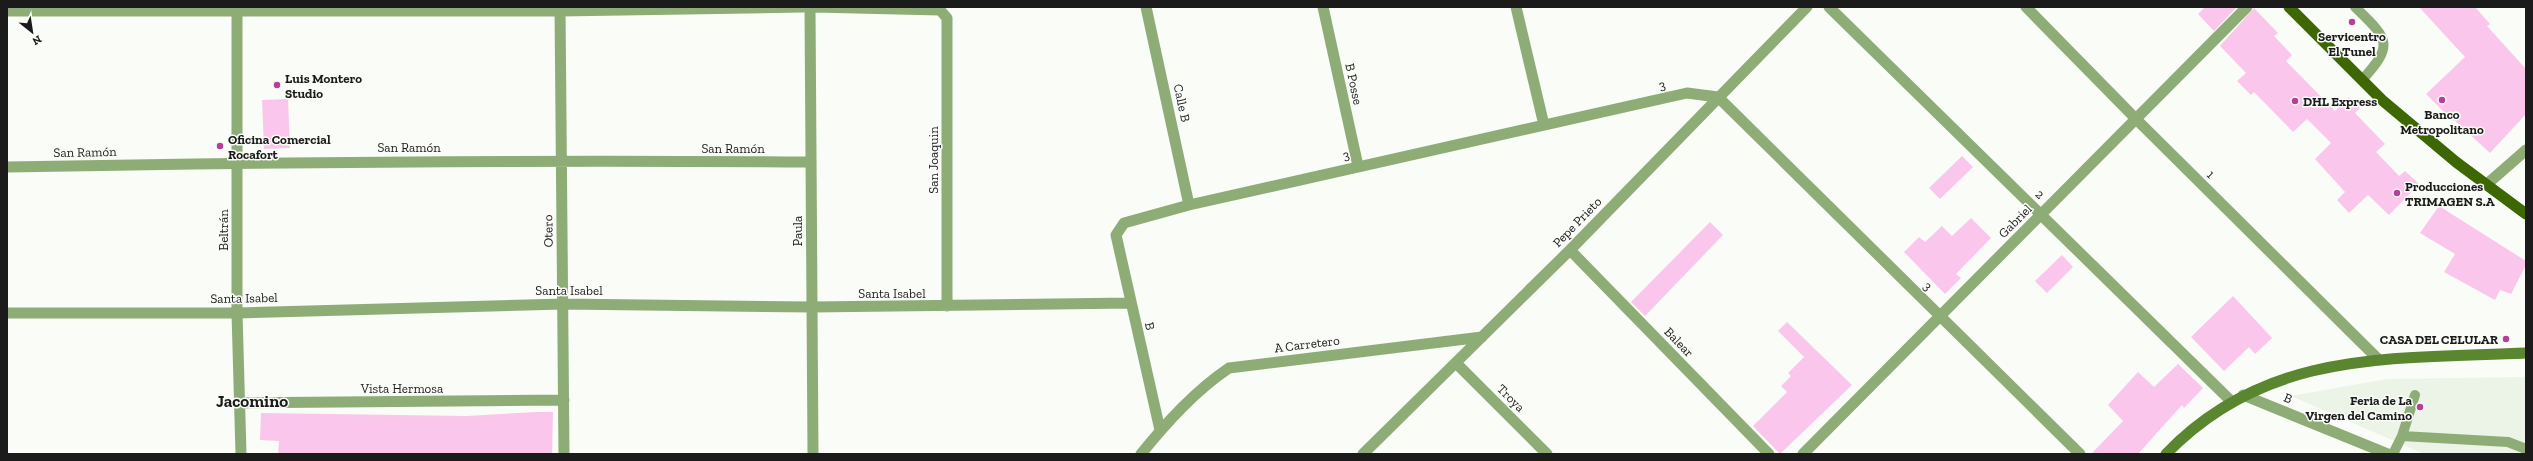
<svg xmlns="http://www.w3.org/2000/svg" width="2533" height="461" font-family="'Zilla Slab',serif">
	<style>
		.built { fill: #ecf3e7 }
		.building { fill: #fbc6eb }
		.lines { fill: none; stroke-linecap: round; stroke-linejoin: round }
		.service { stroke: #8ead76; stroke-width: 10 }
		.minor { stroke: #8ead76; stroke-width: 11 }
		.tertiary { stroke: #8ead76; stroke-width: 11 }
		.secondary { stroke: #59862e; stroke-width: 11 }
		.primary { stroke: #3c6702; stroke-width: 11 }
		.poi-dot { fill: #b44099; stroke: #fafcf8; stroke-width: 1.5 }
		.labels { text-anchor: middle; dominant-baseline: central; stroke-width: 3; stroke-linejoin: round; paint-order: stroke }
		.poi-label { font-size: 13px; font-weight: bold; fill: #1a1b1a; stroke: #fafcf8; text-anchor: start }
		.street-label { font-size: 13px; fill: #1a1b1a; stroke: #fafcf8 }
		.district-label { font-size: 17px; font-weight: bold; fill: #1a1b1a; stroke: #fafcf8 }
	</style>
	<rect width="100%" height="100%" fill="#fafcf8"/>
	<!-- built -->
	<path class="built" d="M2526 377V454H2424L2291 396 2387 379Z"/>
	<!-- building -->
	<path class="building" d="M2205 7H2237L2214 31 2198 14Z
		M2419 7H2475L2490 24 2487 26 2526 69V114L2490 153 2454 120 2453 121 2426 94 2465 57Z
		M2254 8 2278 33 2274 36 2292 55 2286 61 2335 111 2349 97 2360 108 2355 113 2385 144 2376 152 2399 176 2405 171 2419 184 2389 215 2368 195 2349 213 2337 200 2345 192 2315 159 2331 143 2307 119 2293 132 2254 92 2251 95 2237 81 2246 73 2220 46Z
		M288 99 290 148 264 149 262 100Z
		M1962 156 1973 167 1940 199 1929 188Z
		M2439 206 2526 261V265L2511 294 2500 290 2495 300 2444 272 2455 254 2420 233Z
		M1971 218 1991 238 1956 274 1961 278 1945 294 1904 252 1919 237 1925 242 1942 226 1952 236Z
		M1710 222 1723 235 1645 316 1631 302Z
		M2062 255 2073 267 2047 293 2035 281Z
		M2233 296 2272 338 2255 354 2249 347 2224 371 2191 337Z
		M1787 322 1852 385 1780 454 1753 426 1787 392 1781 386 1791 376 1788 373 1804 357 1778 331Z
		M2178 364 2203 388 2184 408 2182 405 2138 454H2091L2123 421 2108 405 2127 384 2138 372 2154 387Z
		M536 412H553L552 454H278L279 441 260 440 261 413 467 416Z"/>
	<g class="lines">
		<!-- service -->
		<path class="service" d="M2355 7C2388 39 2395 44 2362 80
			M2402 436 2508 442 2526 449
			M2393 454 2402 436 2415 395"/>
		<!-- minor -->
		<path class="minor" d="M560 7 564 454
			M810 7 813 454
			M814 7 940 10 947 18V306
			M1146 7 1189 205
			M1323 7 1358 166
			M1516 7 1544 125
			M1829 7 2231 401
			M2026 7 2136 119 2378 359
			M7 11H560L803 7
			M7 167C275 162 543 160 811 162
			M2486 185 2526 150
			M1570 250 1769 454
			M7 313H237L563 304 812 307 1130 303
			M1456 363 1547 454
			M2243 395 2388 454
			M240 403 564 400
			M1160 430 1116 235 1124 223 1189 205 1687 93 1718 97 2080 454
			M1141 454C1167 422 1195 391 1229 368L1482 337
			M1363 454 1570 250 1807 7
			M1803 454 2247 7"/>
		<!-- tertiary -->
		<path class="tertiary" d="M237 7V313L241 454"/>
		<!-- secondary -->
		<path class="secondary" d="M2166 454C2267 349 2392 359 2526 353"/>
		<!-- primary -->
		<path class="primary" d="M2289 7 2382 100 2456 162 2526 214"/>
	</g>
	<!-- markers -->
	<g class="poi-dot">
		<circle cx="2352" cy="22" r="4"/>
		<circle cx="277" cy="85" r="4"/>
		<circle cx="2442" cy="100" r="4"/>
		<circle cx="2295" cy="101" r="4"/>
		<circle cx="220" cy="146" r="4"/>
		<circle cx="2397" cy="193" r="4"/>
		<circle cx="2506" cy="339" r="4"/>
		<circle cx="2420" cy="407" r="4"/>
	</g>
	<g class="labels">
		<!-- poi labels -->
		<g class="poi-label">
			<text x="2352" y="36" text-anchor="middle">Servicentro<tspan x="2352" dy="15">El Tunel</tspan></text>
			<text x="285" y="78">Luis Montero<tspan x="285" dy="15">Studio</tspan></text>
			<text x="2303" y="101">DHL Express</text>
			<text x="2442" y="114" text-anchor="middle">Banco<tspan x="2442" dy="15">Metropolitano</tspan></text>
			<text x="228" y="139">Oficina Comercial<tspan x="228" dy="15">Rocafort</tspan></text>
			<text x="2405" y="186">Producciones<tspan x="2405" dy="15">TRIMAGEN S.A</tspan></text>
			<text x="2498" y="339" text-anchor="end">CASA DEL CELULAR</text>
			<text x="2412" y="400" text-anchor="end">Feria de La<tspan x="2412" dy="15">Virgen del Camino</tspan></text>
		</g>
		<!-- street labels -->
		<g class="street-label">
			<text transform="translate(1354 84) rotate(78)">B Posse</text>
			<text transform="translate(1662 85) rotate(-13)">3</text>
			<text transform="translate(1182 103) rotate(78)">Calle B</text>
			<text x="409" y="147">San Ramón</text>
			<text x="733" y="148">San Ramón</text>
			<text transform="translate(85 152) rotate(-1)">San Ramón</text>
			<text transform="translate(1346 155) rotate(-13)">3</text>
			<text transform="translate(933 160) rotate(-90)">San Joaquin</text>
			<text transform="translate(2211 174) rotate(45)">1</text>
			<text transform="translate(2040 194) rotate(44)">2</text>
			<text transform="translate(2015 221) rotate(-45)">Gabriel</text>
			<text transform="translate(1577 222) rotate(-46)">Pepe Prieto</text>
			<text transform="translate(223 230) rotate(-90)">Beltrán</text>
			<text transform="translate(548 231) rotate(-91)">Otero</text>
			<text transform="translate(797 231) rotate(-90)">Paula</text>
			<text transform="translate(1928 286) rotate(45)">3</text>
			<text x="569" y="290">Santa Isabel</text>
			<text x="892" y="293">Santa Isabel</text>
			<text transform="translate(244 298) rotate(-1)">Santa Isabel</text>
			<text transform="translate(1150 326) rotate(77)">B</text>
			<text transform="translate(1679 342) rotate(46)">Balear</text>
			<text transform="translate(1307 344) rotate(-7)">A Carretero</text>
			<text x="402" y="388">Vista Hermosa</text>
			<text transform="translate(1511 398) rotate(45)">Troya</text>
			<text transform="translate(2288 398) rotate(22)">B</text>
		</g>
		<!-- district labels -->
		<g class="district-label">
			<text x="252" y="401">Jacomino</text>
		</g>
	</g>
	<!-- border -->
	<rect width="2533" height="461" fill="none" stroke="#1a1b1a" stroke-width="16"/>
	<!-- north arrow -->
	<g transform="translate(32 32) rotate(150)" stroke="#fafcf8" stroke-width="3" paint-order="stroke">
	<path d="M0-3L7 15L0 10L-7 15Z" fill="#1a1b1a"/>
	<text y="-6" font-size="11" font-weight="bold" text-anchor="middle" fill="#1a1b1a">N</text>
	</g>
</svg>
